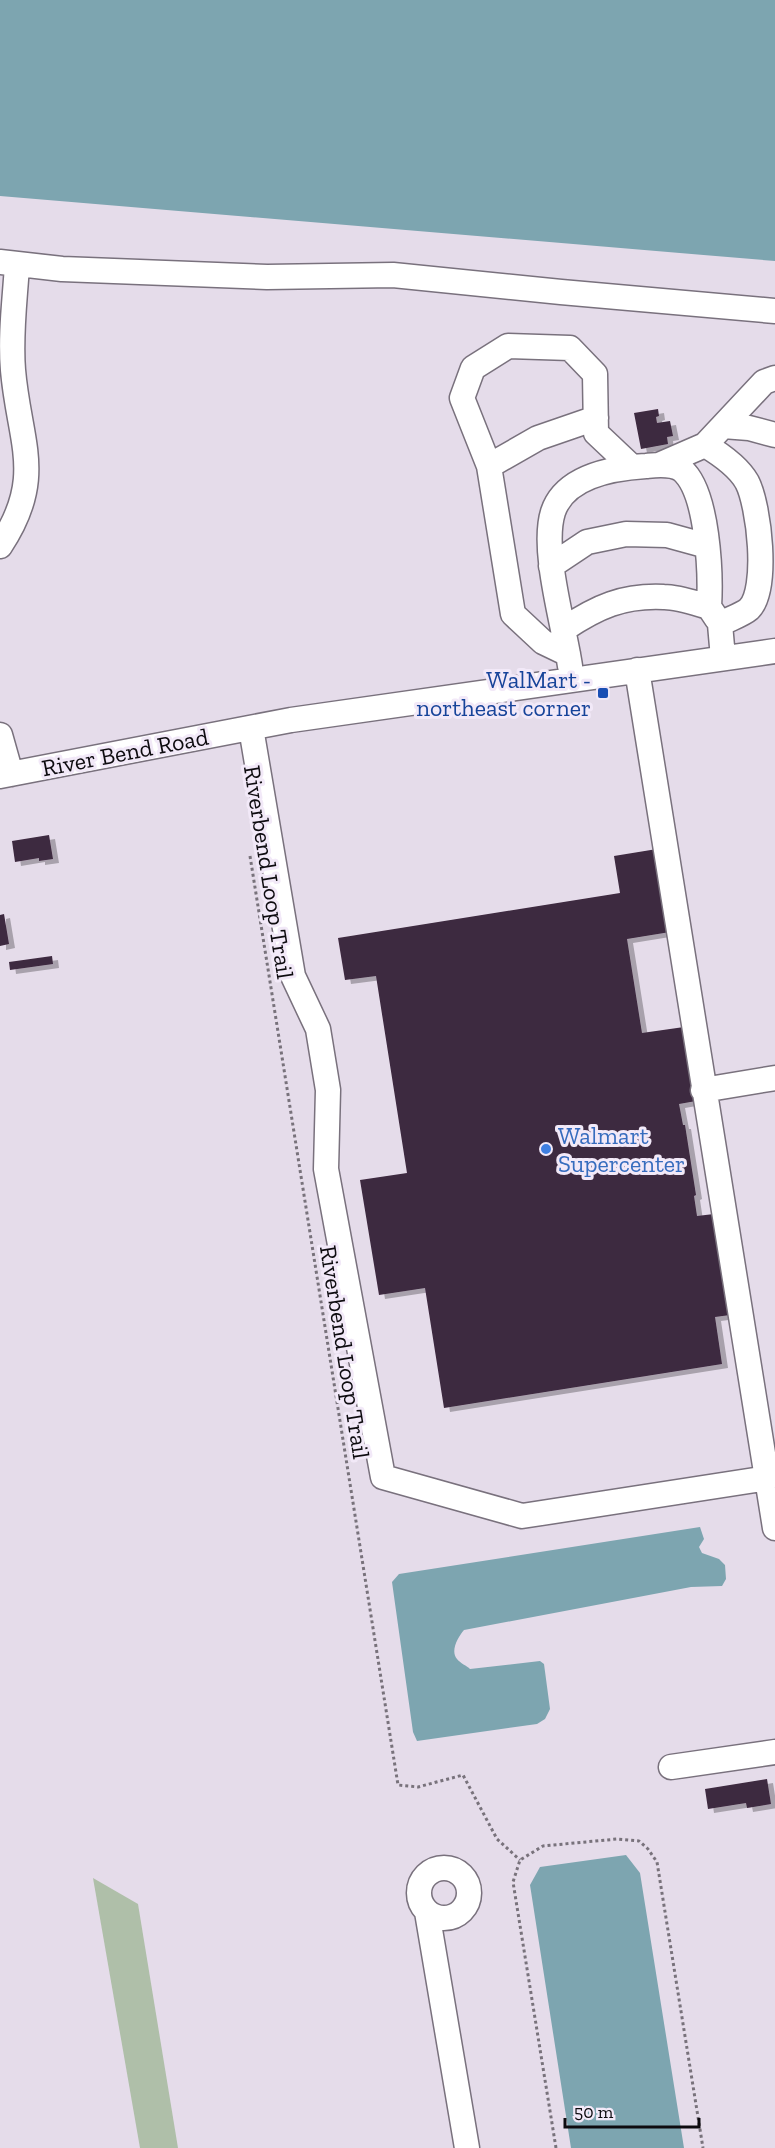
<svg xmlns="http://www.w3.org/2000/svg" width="775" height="2148" font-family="'Zilla Slab',serif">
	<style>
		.green { fill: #afbfa9 }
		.water { fill: #7da5b0 }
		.building { fill: #3d293f; filter: url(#shadow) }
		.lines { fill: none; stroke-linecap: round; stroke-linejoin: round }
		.minor-casing { stroke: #79717d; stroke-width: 27 }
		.path { stroke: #78727b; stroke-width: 3; stroke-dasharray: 3 3; stroke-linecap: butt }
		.minor { stroke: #fff; stroke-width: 24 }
		.transit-dot { fill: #1a4fb4; stroke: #f2e9f8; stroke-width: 2 }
		.shop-dot { fill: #3f7fe0; stroke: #f2e9f8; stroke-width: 2 }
		.labels { text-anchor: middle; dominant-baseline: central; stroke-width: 6; stroke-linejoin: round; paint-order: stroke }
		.transit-label { font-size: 24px; fill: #164399; stroke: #f2e9f8; text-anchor: end }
		.street-label { font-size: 24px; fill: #0d0b0f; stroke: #f2e9f8 }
		.shop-label { font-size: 24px; fill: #366cbe; stroke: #f2e9f8; text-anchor: start }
	</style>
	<defs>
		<filter id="shadow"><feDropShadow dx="6" dy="4" stdDeviation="0" flood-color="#0004"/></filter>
	</defs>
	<rect width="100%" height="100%" fill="#e5dcea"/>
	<!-- green -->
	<path class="green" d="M93 1878 138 1904 178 2148H140Z"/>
	<!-- water -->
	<path class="water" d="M0 0H775V261L0 196Z
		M700 1527 704 1539 699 1547 702 1553 719 1559 725 1565 726 1579 722 1586 691 1587 464 1630C458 1637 450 1651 457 1659 460 1663 467 1666 470 1669L540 1661 544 1664 550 1709 545 1719 537 1724 417 1741 413 1732 392 1582 399 1574Z
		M626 1855 640 1873 684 2148H571L530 1885 540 1867Z"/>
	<!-- building -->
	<path class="building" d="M658 409 659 416 656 417 657 423 670 421 673 436 667 437 668 444 641 449 634 413Z
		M49 835 53 859 39 861V858L15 862 12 841Z
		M657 849 670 932 627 939 642 1033 684 1027 696 1101 679 1104 683 1125H685L696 1195 694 1196 697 1216 714 1214 730 1315 715 1317 722 1364 444 1408 425 1288 379 1295 360 1180 407 1173 376 976 345 980 338 938 620 893 614 856Z
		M4 914 9 944 0 946V915Z
		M52 956 53 964 10 970 9 962Z
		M767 1779 771 1804 747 1808 746 1803 708 1809 705 1789Z"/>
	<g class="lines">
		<defs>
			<path id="minor" d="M0 262 62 269 267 277 393 275 561 292 775 311
				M723 426 749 428 775 435
				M705 445C720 454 738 466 747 482 759 505 769 589 749 609 742 615 729 619 720 624L723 658
				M659 465 705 445 764 382 775 378
				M489 466 538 438 596 418
				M0 546C46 477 19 442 13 370 10 335 15 299 17 265
				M551 566 587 542 626 534 667 535 707 546
				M564 629C597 607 623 595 664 597 678 597 695 603 709 607L717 619
				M568 654 543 642 513 614 489 466 462 398 473 368 508 346 570 348 595 374 596 433 632 467
				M570 666C564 625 541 550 553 512 565 476 614 468 646 466 657 465 672 463 682 470 708 492 711 574 709 607
				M637 670 775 1528
				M251 728 293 976 318 1029 328 1090 326 1169 383 1477 522 1516 768 1478
				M0 735 11 774
				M0 776 291 720 775 651
				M703 1090 775 1078
				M671 1767 775 1752
				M419 1893a25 25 0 1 1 50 0a25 25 0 1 1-50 0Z
				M427 1912 467 2148"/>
		</defs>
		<!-- minor casing -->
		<use href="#minor" class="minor-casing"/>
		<!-- path -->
		<path class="path" d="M250 856 398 1785 418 1787 463 1775 497 1839 520 1860
			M556 2148 513 1882 520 1860 543 1846 617 1839 639 1841 648 1849 657 1862 703 2148"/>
		<!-- minor -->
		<use href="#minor" class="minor"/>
	</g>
	<!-- markers -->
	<rect class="transit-dot" x="597" y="687" width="12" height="12" rx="3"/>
	<circle class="shop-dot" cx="546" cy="1149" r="6"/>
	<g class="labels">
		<!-- transit labels -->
		<g class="transit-label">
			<text x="591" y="679">WalMart -<tspan x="591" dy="28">northeast corner</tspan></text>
		</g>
		<!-- street labels -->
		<g class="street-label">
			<text transform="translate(125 752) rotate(-11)">River Bend Road</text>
			<text transform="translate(269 872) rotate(81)">Riverbend Loop Trail</text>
			<text transform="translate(345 1352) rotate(81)">Riverbend Loop Trail</text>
		</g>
		<!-- shop labels -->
		<g class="shop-label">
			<text x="558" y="1135">Walmart<tspan x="558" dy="28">Supercenter</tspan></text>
		</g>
	</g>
	<!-- scale -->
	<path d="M565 2118v9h134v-9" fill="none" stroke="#0d0b0f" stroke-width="3"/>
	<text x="574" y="2118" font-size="18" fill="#0d0b0f" stroke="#f2e9f8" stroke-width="4.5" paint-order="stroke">50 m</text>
</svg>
